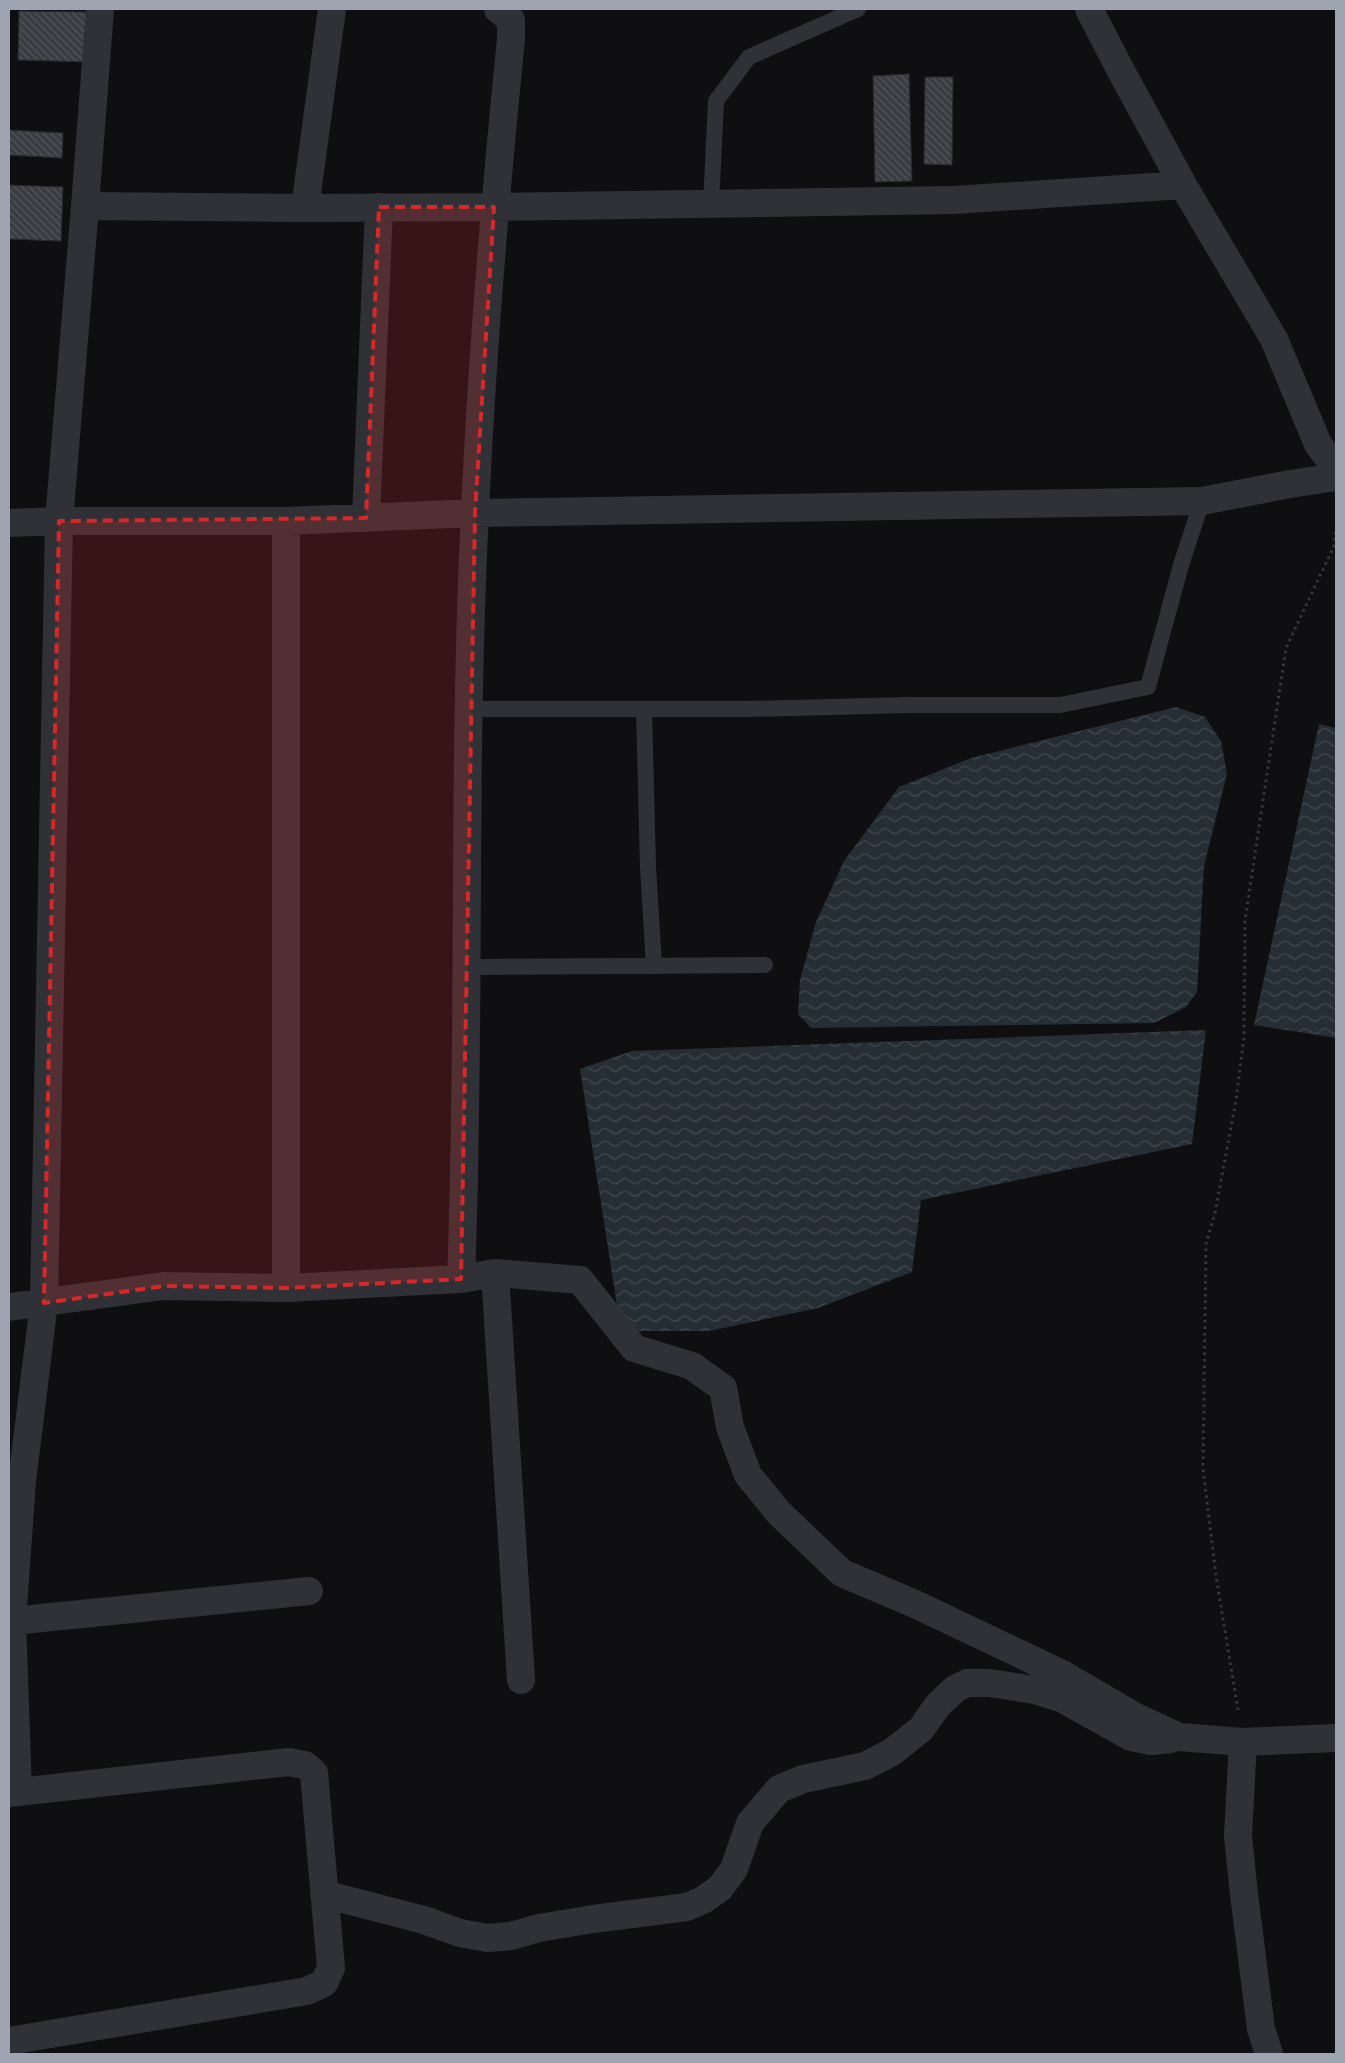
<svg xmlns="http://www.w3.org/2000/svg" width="1345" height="2063" font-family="'Noto Sans',sans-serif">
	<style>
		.water { fill: url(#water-waves) }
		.building { fill: url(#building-back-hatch); stroke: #29292d }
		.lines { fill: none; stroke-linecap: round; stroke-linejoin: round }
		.path { stroke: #36383d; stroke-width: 3; stroke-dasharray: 2.5 4; stroke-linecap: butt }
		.lane { stroke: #303136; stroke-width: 16 }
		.street { stroke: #303136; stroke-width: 28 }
		.marked { fill: #d62828; fill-opacity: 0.2; stroke: #d62828; stroke-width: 4; stroke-dasharray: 10 6; stroke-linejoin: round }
	</style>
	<defs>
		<pattern id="water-waves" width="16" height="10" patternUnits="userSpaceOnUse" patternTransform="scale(1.25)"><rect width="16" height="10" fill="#252d35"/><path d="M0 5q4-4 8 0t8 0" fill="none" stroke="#414850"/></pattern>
		<pattern id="building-back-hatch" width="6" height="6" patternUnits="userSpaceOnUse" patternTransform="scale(1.25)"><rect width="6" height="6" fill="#3b3c41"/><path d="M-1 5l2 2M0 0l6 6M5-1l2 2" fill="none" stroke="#54555a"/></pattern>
	</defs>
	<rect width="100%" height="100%" fill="#0f0f11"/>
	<!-- water -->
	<path class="water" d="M1176 707 1205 717 1221 741 1227 774 1204 866 1197 992 1186 1007 1154 1023 811 1028 798 1014 800 980 816 922 844 861 899 787 971 758Z
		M1319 724 1336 728V1038L1254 1025Z
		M1206 1030 1192 1144 921 1200 912 1272 818 1308 709 1331H621L580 1069 632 1051Z"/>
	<!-- building -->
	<path class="building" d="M19 11 88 12 87 62 18 60Z
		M909 74 912 181 875 182 873 76Z
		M925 77H953L952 165 924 164Z
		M9 130 63 133 62 158 9 155Z
		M9 185 63 187 61 241 9 239Z"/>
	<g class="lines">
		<!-- path -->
		<path class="path" d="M1238 1710 1216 1576 1203 1469 1206 1244 1215 1213 1236 1100 1244 1037 1245 920 1286 648 1334 546 1336 529"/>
		<!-- lane -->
		<path class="lane" d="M711 205 716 101 749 57 858 9
			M469 709H748L907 705H1060L1148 687 1181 565 1202 501
			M644 709 648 867 654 966
			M466 967 765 965"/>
		<!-- street -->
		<path class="street" d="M1089 9 1120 69 1183 185 1274 339 1318 444 1336 468
			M85 206 100 9
			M305 208 332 9
			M366 518 379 207
			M286 521V1288
			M9 523 59 521H286L475 513 1202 501 1290 484 1336 477
			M495 1273 521 1680
			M461 1279C471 1023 462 767 475 512 482 354 495 197 511 39V20L498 9
			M9 1307 164 1286 286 1288 461 1279 495 1273 580 1280 634 1348 692 1366 723 1388 730 1427 748 1475 779 1513 842 1573 915 1604 1064 1675 1138 1718 1179 1737 1243 1742 1238 1836 1244 1894 1261 2029 1269 2054
			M12 1621 309 1591
			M1243 1742 1336 1738
			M18 1791 12 1621 22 1481 44 1303 59 521 85 206 305 208 494 207 954 200 1183 185
			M9 1793 289 1762 305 1765 314 1773 331 1968 324 1983 307 1991 9 2041
			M324 1894 424 1920 460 1933 487 1938 511 1936 539 1928 593 1919 687 1907 703 1900 720 1888 734 1869 750 1823 779 1789 803 1779 865 1766 892 1752 921 1729 938 1705 955 1689 967 1683H990L1035 1690 1061 1698 1131 1737 1151 1741 1171 1739"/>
	</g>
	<!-- marked area -->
	<path class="marked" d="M379 207H494L475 513 461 1279 286 1288 164 1286 44 1303 59 521 366 518Z"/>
	<!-- border -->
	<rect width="1345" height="2063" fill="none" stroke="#9fa4b3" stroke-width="20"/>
</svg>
